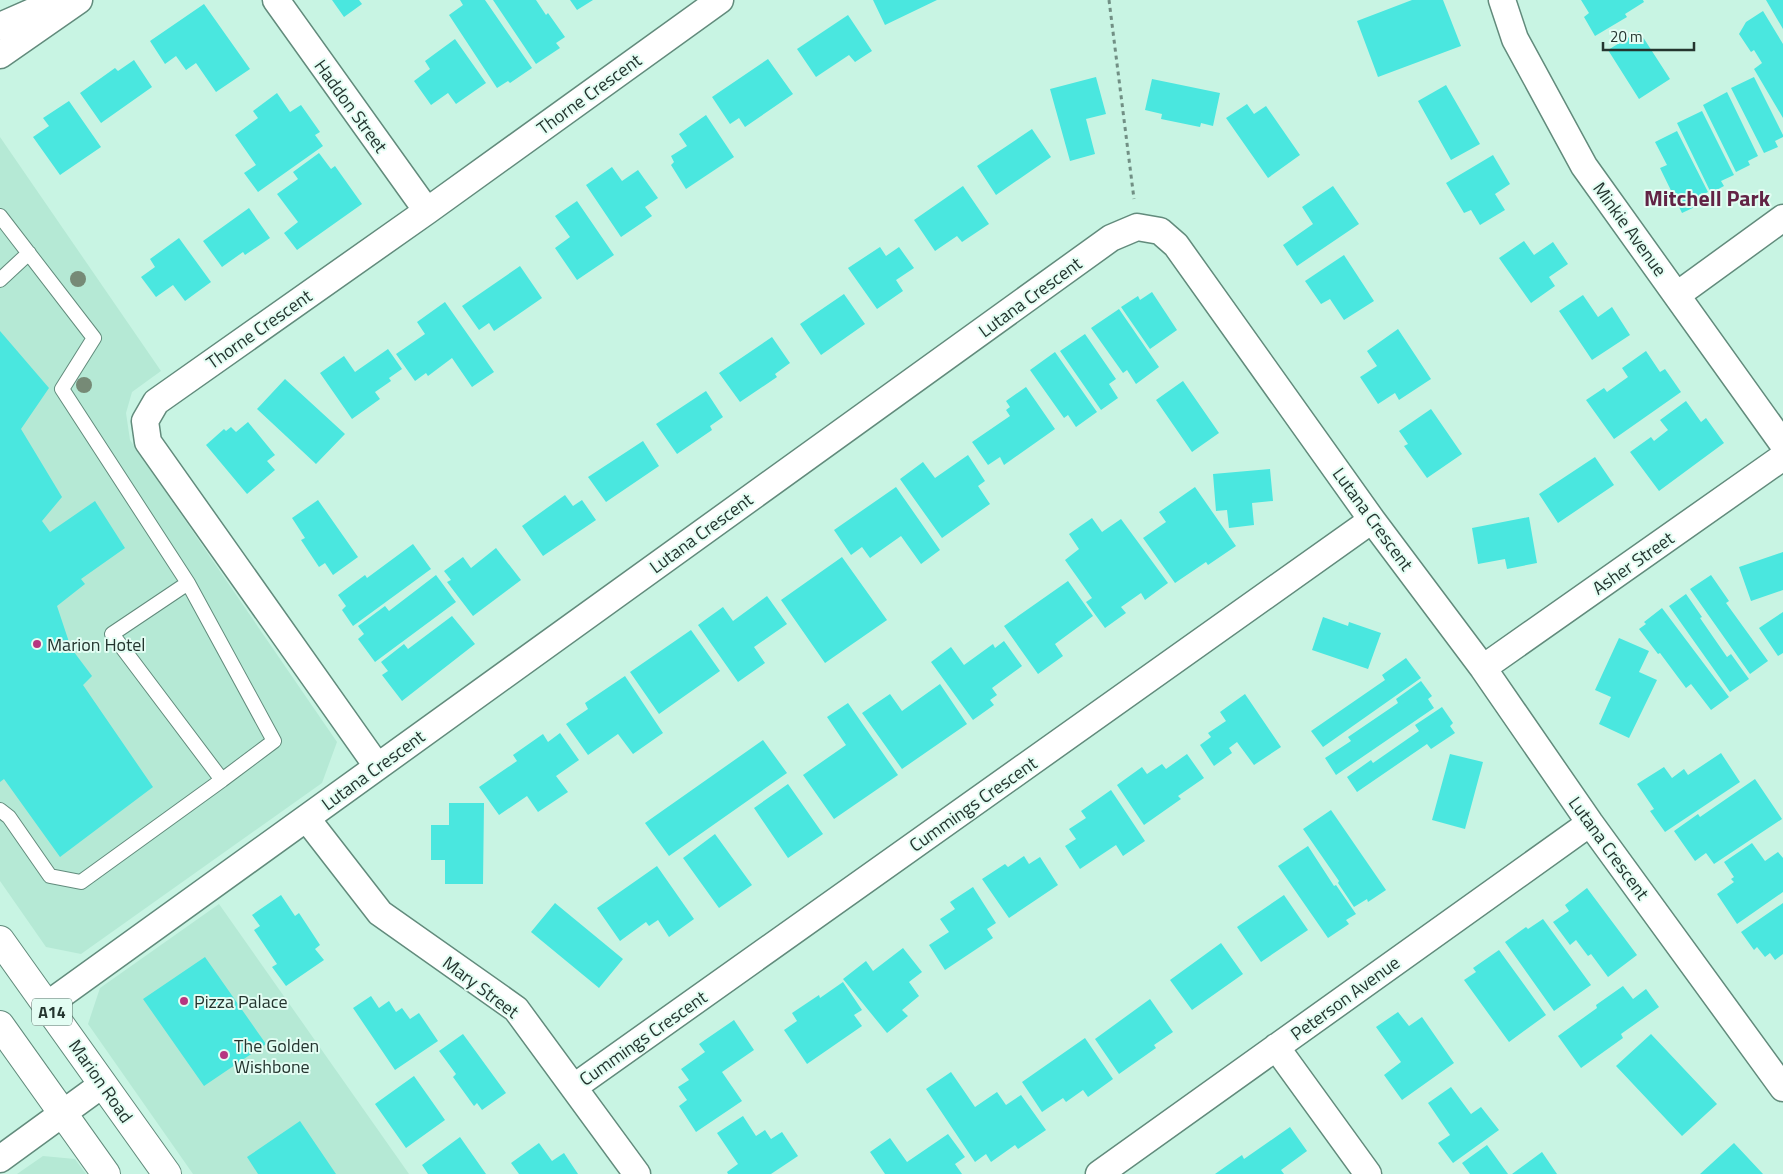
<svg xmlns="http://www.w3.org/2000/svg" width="1783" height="1174" font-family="'Titillium Web',sans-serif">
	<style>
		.built { fill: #b5e9d5 }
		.building { fill: #4ae7df }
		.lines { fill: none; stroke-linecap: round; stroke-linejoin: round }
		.service-casing { stroke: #628b7c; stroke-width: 16 }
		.minor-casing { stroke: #628b7c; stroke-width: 29 }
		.primary-casing { stroke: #628b7c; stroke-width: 30 }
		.path { stroke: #718f84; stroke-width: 3; stroke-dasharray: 4 4; stroke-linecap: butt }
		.service { stroke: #fff; stroke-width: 14 }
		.minor { stroke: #fff; stroke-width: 26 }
		.primary { stroke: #fff; stroke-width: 28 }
		.tree { fill: #768a76 }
		.poi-dot { fill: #b73680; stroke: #e3fdf3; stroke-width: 2 }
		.labels { text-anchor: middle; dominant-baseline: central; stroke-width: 4; stroke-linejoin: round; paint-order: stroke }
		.shield { fill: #e3fdf3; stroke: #5d716a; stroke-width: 1 }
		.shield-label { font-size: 16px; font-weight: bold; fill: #24352f }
		.street-label { font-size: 18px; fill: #24352f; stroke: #e3fdf3 }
		.poi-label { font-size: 18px; fill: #24352f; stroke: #e3fdf3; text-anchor: start }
		.district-label { font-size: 22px; font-weight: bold; fill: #622345; stroke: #e3fdf3 }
	</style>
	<rect width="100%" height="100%" fill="#c8f4e3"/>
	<!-- built -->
	<path class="built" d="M0 137 161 371 132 392 126 413 130 440 337 742 322 783 81 954 46 947 0 881Z
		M219 904 409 1174H193L88 1024 100 988Z
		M43 1156 75 1159 86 1174H17Z"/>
	<!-- building -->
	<path class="building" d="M332 0H359L362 4 344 17Z
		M460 0H485L532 68 510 83 508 81 497 88 449 15 463 5Z
		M493 0H536L546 15 548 13 565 37 556 43 560 48 536 64Z
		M570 0H593L577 10Z
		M873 0H937L885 25Z
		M1412 0H1443L1461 46 1378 77 1357 21Z
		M1581 0H1643L1644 2 1625 14 1627 17 1595 36 1584 17 1589 13Z
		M1766 0H1783V29Z
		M204 4 250 69 216 92 196 63 186 70 176 56 165 64 150 41Z
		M1763 11 1783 44V118L1754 69 1762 63 1754 50 1751 52 1739 34 1746 22Z
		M848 15 872 51 855 62 849 55 816 77 797 49Z
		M1639 31 1670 79 1639 99 1608 50Z
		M455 39 486 83 456 104 448 93 431 105 414 81 430 69 425 61Z
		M768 59 793 94 745 127 739 118 730 124 712 97Z
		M134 60 152 87 101 123 80 93 115 68 118 71Z
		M1096 77 1106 114 1086 119 1095 154 1070 161 1050 89Z
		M1754 77 1783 135V137L1775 141 1778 147 1764 153 1731 88Z
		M1152 79 1220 93 1213 126 1201 123 1200 127 1161 119 1162 114 1145 110Z
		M1446 85 1480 144 1451 160 1418 101Z
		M1727 92 1758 156 1748 161 1750 165 1736 172 1703 105Z
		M277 93 290 112 301 105 320 132 315 135 323 146 258 192 244 173 256 165 235 135 258 118 253 111Z
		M69 101 101 147 60 175 33 137 49 126 43 118Z
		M1247 104 1254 114 1266 106 1300 155 1268 178 1226 118Z
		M1702 111 1734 175 1721 181 1724 186 1711 193 1677 123Z
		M706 115 734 157 686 189 671 165 674 162 671 156 687 146 679 134Z
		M1032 129 1051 157 996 195 977 166Z
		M1677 131 1708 192 1696 198 1699 205 1682 213 1660 168 1667 165 1655 142Z
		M319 153 331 169 335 166 362 204 297 250 284 233 298 222 277 194 298 179 293 172Z
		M1493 155 1510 184 1495 194 1505 210 1480 225 1471 210 1464 213 1446 183Z
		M612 167 622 181 638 170 658 198 645 207 652 216 621 237 586 185Z
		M963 186 989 224 962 242 957 236 935 251 914 220Z
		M1333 186 1359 224 1297 266 1283 245 1313 224 1302 207Z
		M577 201 614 255 577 280 555 248 570 237 555 216Z
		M249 208 270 238 245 255 243 252 222 267 203 241Z
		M179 238 211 282 185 301 173 285 156 297 141 277 155 267 150 259Z
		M1524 241 1534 255 1553 242 1568 264 1549 277 1555 286 1531 303 1499 258Z
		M880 247 886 256 899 247 914 268 896 280 903 291 877 309 848 268Z
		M1344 255 1374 301 1344 320 1330 299 1321 304 1305 281Z
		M520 266 542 298 494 331 489 323 479 330 462 306Z
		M1152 292 1177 330 1150 349 1121 307 1138 296 1140 300Z
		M844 294 865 324 821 355 800 324Z
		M1583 295 1598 317 1612 307 1630 335 1592 360 1559 311Z
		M445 302 494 372 472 387 452 358 428 376 426 373 415 381 396 354 425 334 417 322Z
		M1119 309 1159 367 1136 384 1127 370 1123 373 1091 328Z
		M1398 329 1431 379 1399 400 1395 393 1378 404 1360 377 1377 366 1367 351Z
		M0 331 49 388 21 429 62 497 42 521 50 532 95 501 125 548 81 579 85 584 57 606 71 648 92 676 83 685 153 787 60 857 4 779 0 782Z
		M1085 334 1116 379 1109 384 1118 398 1101 410 1060 351Z
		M772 337 790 363 775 374 777 377 740 402 719 373Z
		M388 349 402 369 389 378 391 381 375 392 380 399 352 419 320 373 344 356 355 372Z
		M1646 351 1660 372 1665 369 1681 392 1614 439 1586 400 1604 388 1607 392 1628 377 1622 368Z
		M1055 352 1097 412 1076 427 1068 415 1064 418 1030 370Z
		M285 379 345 434 316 464 257 409Z
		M1183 381 1219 433 1192 452 1156 400Z
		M1026 387 1055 429 1004 465 1000 457 988 465 972 442 1010 416 1006 410 1010 407 1006 401Z
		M706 391 723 417 710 426 712 430 677 454 656 424Z
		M1686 401 1701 422 1706 418 1724 443 1659 491 1630 452 1651 437 1654 441 1668 430 1660 420Z
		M1431 409 1462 454 1427 478 1404 446 1408 444 1399 431Z
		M248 422 275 455 267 461 275 470 247 494 206 445 224 429 226 431 231 427 236 432Z
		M643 441 659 466 606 502 588 477Z
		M968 455 985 481 978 486 990 504 942 538 900 479 923 462 935 478Z
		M1595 457 1614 485 1558 523 1539 494Z
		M1270 469 1273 501 1252 503 1254 525 1229 528 1227 510 1216 511 1213 474Z
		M896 487 940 550 921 564 901 536 870 558 862 547 851 555 834 530Z
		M1195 487 1236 546 1208 565 1206 562 1175 583 1143 538 1166 522 1159 512Z
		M565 495 573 506 582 500 596 520 543 556 522 526Z
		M318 500 358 557 333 575 325 563 319 567 301 540 305 538 292 518Z
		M1529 517 1537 563 1507 569 1505 559 1478 564 1472 528Z
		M1092 518 1102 532 1121 519 1168 583 1145 600 1141 593 1121 607 1126 613 1105 628 1086 602 1092 598 1065 560 1079 549 1069 534Z
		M413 544 431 569 353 626 342 610 346 606 338 595 365 575 367 578Z
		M496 548 521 580 473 616 447 582 451 580 444 571 463 557 471 568Z
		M1783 552V590L1751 601 1739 567Z
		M842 557 887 620 825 663 781 600Z
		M436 575 456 602 375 662 358 639 364 634 358 626 385 606 389 611Z
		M1711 575 1729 601 1726 603 1768 661 1750 674 1690 589Z
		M1068 581 1093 616 1055 644 1063 656 1038 674 1004 626Z
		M1686 594 1702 617 1700 618 1727 657 1731 654 1749 679 1730 692 1669 606Z
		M767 596 787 624 754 647 765 663 738 682 698 625 723 607 733 621Z
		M1662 608 1729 697 1711 710 1691 684 1686 688 1660 653 1658 654 1639 629 1646 624 1644 622Z
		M1783 612V653L1778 656 1759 628Z
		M452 616 475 644 402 701 382 675 388 671 381 662 404 644 408 649Z
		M1323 617 1348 626 1349 622 1381 633 1368 669 1312 650Z
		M691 630 720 671 659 714 630 672Z
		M1619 638 1649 651 1639 672 1657 680 1629 738 1599 724 1611 697 1595 690Z
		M1004 641 1022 666 992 688 997 695 990 700 994 705 973 720 931 662 951 647 964 665 993 644 995 648Z
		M1406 658 1421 678 1323 747 1311 731 1385 680 1382 675Z
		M625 676 663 733 633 754 618 734 588 755 566 724 588 709 585 703Z
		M1421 681 1432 696 1428 699 1434 708 1336 775 1325 758 1351 741 1348 737 1398 703 1396 699Z
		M940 684 967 724 902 769 862 713 890 694 902 711Z
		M1245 694 1281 747 1254 765 1237 742 1229 748 1232 753 1214 766 1200 745 1211 737 1208 733 1226 721 1220 712Z
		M848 703 898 775 834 819 803 775 846 745 827 717Z
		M1442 707 1453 723 1450 726 1455 733 1431 749 1427 744 1357 792 1347 777 1371 760 1373 763 1419 731 1415 725Z
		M560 733 579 760 556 776 568 792 538 812 527 796 499 815 479 787 517 761 513 755 543 734 548 742Z
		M763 740 787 773 669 856 645 823Z
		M1721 753 1740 782 1665 832 1650 811 1654 809 1637 784 1664 767 1672 778 1684 769 1688 775Z
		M1187 754 1204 778 1178 796 1181 799 1144 825 1117 785 1142 767 1147 774 1162 764 1166 769Z
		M1450 754 1483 762 1465 829 1432 820Z
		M1755 779 1782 819 1714 864 1706 853 1695 861 1674 831 1698 814 1700 817Z
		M788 784 823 834 788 858 754 808Z
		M1111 790 1145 841 1123 856 1116 845 1080 869 1065 846 1076 839 1069 829 1086 818 1081 811Z
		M449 803H484L483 884H445V860H431V825H449Z
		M1331 810 1386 890 1368 902 1367 899 1354 907 1338 883 1339 881 1303 829Z
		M715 834 752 885 719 908 683 858Z
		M1752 843 1765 861 1778 852 1783 858V892L1737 924 1717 894 1734 882 1731 879 1734 877 1724 862Z
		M1308 846 1334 886 1336 885 1356 914 1346 920 1349 924 1328 938 1278 866Z
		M1024 856 1029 864 1040 857 1058 885 1009 918 982 879 1005 864 1008 867Z
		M657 866 694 919 669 937 658 920 649 926 646 922 620 941 597 908Z
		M973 887 996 923 987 929 993 938 945 970 929 945 949 932 940 919 955 909 950 902Z
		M1587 888 1637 955 1608 977 1591 954 1588 956 1576 940 1570 945 1553 922 1569 911 1565 905Z
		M281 895 295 916 299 913 320 945 315 949 324 960 286 986 272 967 277 964 254 930 260 926 252 915Z
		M1284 895 1308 930 1261 962 1237 927Z
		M555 903 623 959 599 988 531 932Z
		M1783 903V954L1775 960 1770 953 1765 957 1757 947 1754 950 1741 932Z
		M1543 919 1591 985 1554 1011 1505 942 1526 927 1528 929Z
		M1221 943 1243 974 1192 1010 1170 980Z
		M903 948 922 972 909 982 919 996 902 1010 908 1016 887 1033 843 979 866 961 873 971Z
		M1499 950 1546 1015 1509 1042 1464 980 1476 972 1473 968Z
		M205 957 266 1044 204 1086 143 999Z
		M843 982 862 1010 854 1015 862 1026 807 1064 784 1030 797 1021 792 1013 819 995 820 998Z
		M1623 986 1633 999 1646 989 1659 1007 1621 1034 1623 1038 1581 1068 1558 1036 1597 1008 1596 1005Z
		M371 996 379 1008 389 1001 396 1012 402 1008 410 1019 419 1013 438 1041 395 1070 353 1008Z
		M1150 999 1173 1032 1154 1045 1156 1048 1119 1074 1095 1039Z
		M1398 1012 1409 1026 1422 1017 1454 1063 1402 1100 1384 1075 1401 1062 1376 1027Z
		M734 1020 754 1050 722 1072 742 1101 696 1132 679 1106 687 1100 678 1087 689 1080 681 1069 705 1052 699 1044Z
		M463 1034 506 1093 482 1110 477 1103 474 1106 453 1077 456 1074 439 1051Z
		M1651 1034 1717 1104 1682 1136 1616 1066Z
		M1085 1038 1113 1079 1088 1097 1083 1090 1066 1102 1063 1098 1042 1112 1022 1082Z
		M951 1072 975 1107 997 1092 1006 1105 1021 1095 1046 1130 1018 1149 1015 1145 991 1162 986 1154 975 1162 926 1089Z
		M414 1076 445 1120 406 1148 375 1104Z
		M1451 1087 1471 1114 1481 1107 1499 1130 1453 1163 1438 1143 1450 1135 1428 1103Z
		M743 1116 756 1136 765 1130 771 1139 782 1132 798 1156 771 1174H728L727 1172 738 1164 717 1133Z
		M300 1121 336 1174H258L247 1157Z
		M1290 1127 1307 1151 1281 1170 1284 1174H1215L1242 1155 1244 1159Z
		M948 1134 965 1157 955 1164 962 1174H885L870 1152 890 1138 907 1162Z
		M460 1137 486 1174H428L422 1165Z
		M539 1143 552 1161 564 1153 578 1174H519L511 1163Z
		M1734 1143 1763 1174H1700Z
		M1487 1145 1508 1174H1470L1462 1163Z
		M1542 1152 1557 1174H1512Z"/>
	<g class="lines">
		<defs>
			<path id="service" d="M0 216 94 338 62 389 188 583 112 634 222 780 81 882 50 876 9 817 0 810
				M0 280 29 253
				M188 583 274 741 222 780"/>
			<path id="minor" d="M276 0 427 211
				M1502 0 1515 39 1584 166 1783 444
				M0 26 57 1
				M0 55 79 0
				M1677 295 1783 218
				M1483 668 1783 457
				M377 766 148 442 145 421 156 402 427 211 720 0
				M307 819 380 913 516 1009 637 1174
				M47 1005 1111 238 1137 227 1160 231 1176 245 1372 520 1483 668 1590 823 1783 1088
				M1276 1047 1368 1174
				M574 1087 1372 520
				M0 1159 103 1084
				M1099 1174 1590 823"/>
			<path id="primary" d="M0 940 167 1174
				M0 1025 106 1174"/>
		</defs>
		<!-- service casing -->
		<use href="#service" class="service-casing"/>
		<!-- minor casing -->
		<use href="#minor" class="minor-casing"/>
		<!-- primary casing -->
		<use href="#primary" class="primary-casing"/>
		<!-- path -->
		<path class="path" d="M1109 0 1134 199"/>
		<!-- service -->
		<use href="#service" class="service"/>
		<!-- minor -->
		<use href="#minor" class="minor"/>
		<!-- primary -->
		<use href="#primary" class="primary"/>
	</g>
	<!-- trees -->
	<g class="tree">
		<circle cx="78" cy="279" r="8"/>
		<circle cx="84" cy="385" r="8"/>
	</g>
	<!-- markers -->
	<g class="poi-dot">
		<circle cx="37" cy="644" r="5"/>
		<circle cx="184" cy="1001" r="5"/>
		<circle cx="224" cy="1055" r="5"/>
	</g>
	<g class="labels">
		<!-- shield labels -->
		<rect class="shield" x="32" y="998.5" width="40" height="27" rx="4"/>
		<g class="shield-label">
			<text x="52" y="1012">A14</text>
		</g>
		<!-- street labels -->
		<g class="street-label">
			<text transform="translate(589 94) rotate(-36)">Thorne Crescent</text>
			<text transform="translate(351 106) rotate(54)">Haddon Street</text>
			<text transform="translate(1630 229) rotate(54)">Minkie Avenue</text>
			<text transform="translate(1030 297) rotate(-36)">Lutana Crescent</text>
			<text transform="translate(259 329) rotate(-35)">Thorne Crescent</text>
			<text transform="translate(1373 519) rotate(54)">Lutana Crescent</text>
			<text transform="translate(701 533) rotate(-36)">Lutana Crescent</text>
			<text transform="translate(1633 563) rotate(-35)">Asher Street</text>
			<text transform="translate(373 770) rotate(-36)">Lutana Crescent</text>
			<text transform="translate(973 804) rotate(-35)">Cummings Crescent</text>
			<text transform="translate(1609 848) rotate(54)">Lutana Crescent</text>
			<text transform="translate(481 987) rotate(37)">Mary Street</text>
			<text transform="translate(1345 998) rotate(-36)">Peterson Avenue</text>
			<text transform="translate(643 1038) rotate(-35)">Cummings Crescent</text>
			<text transform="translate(101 1081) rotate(55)">Marion Road</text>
		</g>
		<!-- poi labels -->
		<g class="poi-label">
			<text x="47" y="644">Marion Hotel</text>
			<text x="194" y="1001">Pizza Palace</text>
			<text x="234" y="1045">The Golden<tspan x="234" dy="21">Wishbone</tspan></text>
		</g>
		<!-- district labels -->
		<g class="district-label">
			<text x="1707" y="198">Mitchell Park</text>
		</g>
	</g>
	<!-- scale -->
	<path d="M1603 42v8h91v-8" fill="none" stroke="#24352f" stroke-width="2.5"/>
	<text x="1610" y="42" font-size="15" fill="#24352f" stroke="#e3fdf3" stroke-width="4" paint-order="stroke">20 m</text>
</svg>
